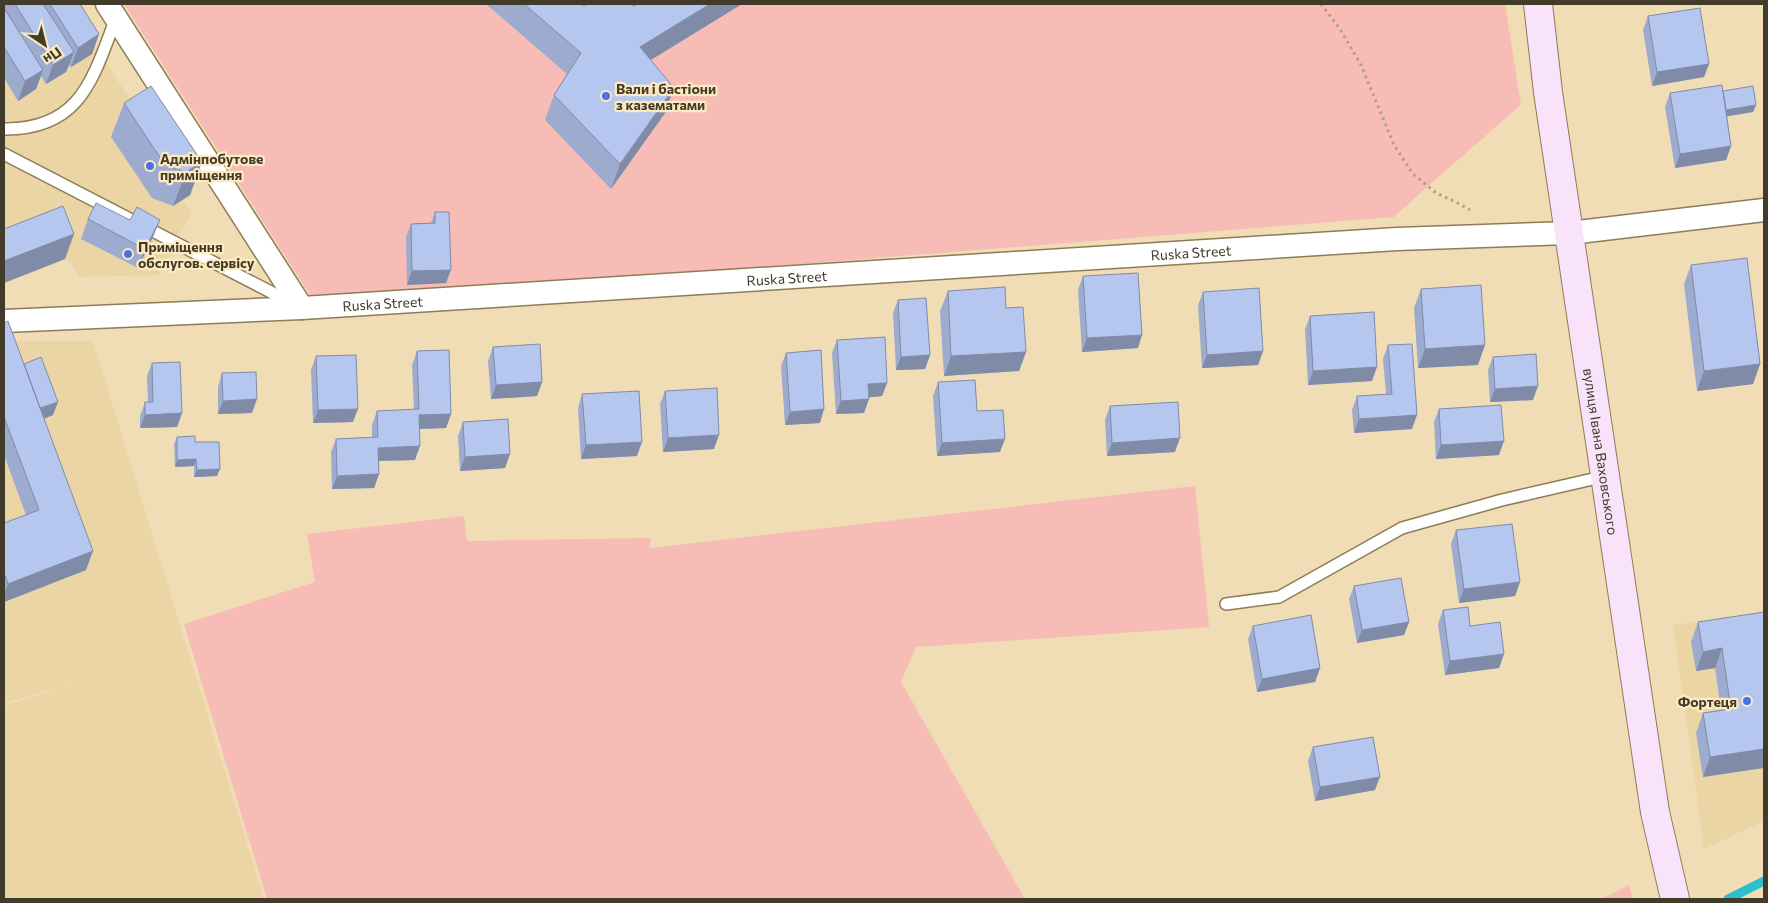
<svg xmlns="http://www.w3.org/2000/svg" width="1768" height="903" font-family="Commissioner,sans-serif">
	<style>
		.built { fill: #ebd5a5 }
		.green { fill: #f6bcb5 }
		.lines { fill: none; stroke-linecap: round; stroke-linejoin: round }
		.stream { stroke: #2cbfce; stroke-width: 9 }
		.service-casing { stroke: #8d7c57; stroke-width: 14 }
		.minor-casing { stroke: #8d7c57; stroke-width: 25 }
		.secondary-casing { stroke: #8d7c57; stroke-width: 30 }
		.path { stroke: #b0a182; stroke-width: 3; stroke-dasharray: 2.5 4; stroke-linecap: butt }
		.service { stroke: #fff; stroke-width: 11 }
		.minor { stroke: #fff; stroke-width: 22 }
		.secondary { stroke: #f9e3fa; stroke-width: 28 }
		.wall { fill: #9cabce }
		.shaded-wall { fill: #7f8ba7 }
		.building { fill: #b5c7ef; stroke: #7f8ba7 }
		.poi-dot { fill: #4872e5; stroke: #fdeac1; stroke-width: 2 }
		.labels { text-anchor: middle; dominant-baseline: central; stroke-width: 4.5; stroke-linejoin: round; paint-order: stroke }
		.poi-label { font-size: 14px; font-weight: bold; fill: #423b2a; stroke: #fdeac1; text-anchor: start }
		.street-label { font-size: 14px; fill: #423b2a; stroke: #fdeac1 }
	</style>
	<rect width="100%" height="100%" fill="#f0ddb5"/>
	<!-- built -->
	<path class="built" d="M4 4H67L193 194 184 201 192 212 159 275 80 277 67 259 4 284Z
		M4 341H93L264 899H4V706L84 681 4 703Z
		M1764 612V821L1704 849 1673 625Z"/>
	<!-- green -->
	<path class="green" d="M124 4H486L631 72 742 4H1505L1521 105 1428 186 1394 217 510 287 310 295Z
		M1195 486 1209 627 916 647 901 682 1025 899H267L184 624 315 582 307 534 464 516 467 541 651 538 650 548Z
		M1629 885 1633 899H1602Z"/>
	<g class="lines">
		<!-- stream -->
		<path class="stream" d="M1728 899 1764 881"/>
		<defs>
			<path id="service" d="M4 129C81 130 93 78 116 18
				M4 154 294 304
				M1226 604 1279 597 1402 528 1502 500 1606 476"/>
			<g id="minor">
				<path d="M107 4 302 308"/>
				<path id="s1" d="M4 321 302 308 1397 239 1570 233 1764 210"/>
			</g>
			<g id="secondary">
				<path id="s2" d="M1538 4 1548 92 1655 812 1675 899"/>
			</g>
		</defs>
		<!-- service casing -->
		<use href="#service" class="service-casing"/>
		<!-- minor casing -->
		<use href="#minor" class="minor-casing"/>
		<!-- secondary casing -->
		<use href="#secondary" class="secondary-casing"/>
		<!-- path -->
		<path class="path" d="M1321 4 1340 29 1361 65 1394 145 1413 174 1436 193 1454 201 1470 210"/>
		<!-- service -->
		<use href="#service" class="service"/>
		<!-- minor -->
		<use href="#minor" class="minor"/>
		<!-- secondary -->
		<use href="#secondary" class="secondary"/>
	</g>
	<!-- wall -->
	<path class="wall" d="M4 4H80L99 34 92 54 71 67 69 65 66 72 46 84 41 76 36 89 18 101 4 78Z
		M486 4H582L584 6H634L638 4H742L651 60 665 113 611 189 545 120 554 95 567 74Z
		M1648 16 1709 64 1704 77 1652 86 1643 30Z
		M1723 92 1756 105 1753 112 1727 116 1731 146 1726 160 1675 168 1665 107 1670 93Z
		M124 103 202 162 190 195 173 206 152 198 111 137Z
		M435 212 446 283 407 285 406 237 411 224 431 223Z
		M88 219 130 220H160L152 239 138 268 81 239Z
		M1691 265 1760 364 1753 384 1697 391 1684 284Z
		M1083 276 1138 348 1082 352 1078 290Z
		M1421 289 1478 365 1418 368 1414 308Z
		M948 291 1006 308 1026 352 1019 371 944 376 940 311Z
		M1203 292 1263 351 1258 365 1202 368 1198 305Z
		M898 300 930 355 925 369 896 370 893 313Z
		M1310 316 1372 381 1308 385 1305 329Z
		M4 323 24 364 53 415 44 419 86 570 4 602V523L26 515 4 455Z
		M837 340 887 383 882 396 869 397 864 413 836 414 832 353Z
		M1388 345 1412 429 1354 433 1352 410 1357 396 1386 394 1383 359Z
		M493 347 542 382 537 396 491 399 488 361Z
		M417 351 451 414 446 428 420 429 415 460 379 461V474L374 488 332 489 331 452 336 439 372 437V425L377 411 414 410 412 365Z
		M786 353 820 423 785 425 781 366Z
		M316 356 353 422 313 423 311 370Z
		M1493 357 1533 400 1490 402 1488 370Z
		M152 363 182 413 177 427 140 428V416L145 402H148L147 376Z
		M222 373 252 413 218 414V387Z
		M938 382 977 411 1000 452 937 456 933 396Z
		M665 391 714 449 663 452 660 404Z
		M582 394 637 456 581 459 578 408Z
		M1110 406 1175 452 1107 456 1105 420Z
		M1439 409 1499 455 1436 459 1434 422Z
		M463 422 505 468 460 471 458 436Z
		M177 437 195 442 217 476 194 477V466L175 467 174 444Z
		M1456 530 1520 582 1515 596 1459 603 1451 544Z
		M1354 586 1409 622 1404 635 1357 643 1349 599Z
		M1443 610 1504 654 1499 668 1445 675 1438 624Z
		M1764 612 1763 768 1703 777 1696 733 1703 713 1721 710 1715 668 1696 671 1691 642 1698 622Z
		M1253 626 1320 668 1315 682 1257 692 1248 639Z
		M1313 747 1375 790 1315 801 1308 761Z"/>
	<!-- shaded-wall -->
	<path class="shaded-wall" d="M710 4H742L631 72 640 47Z
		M99 34 92 54 71 67 78 48Z
		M74 52 66 72 46 84 53 65Z
		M1709 64 1704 77 1652 86 1657 72Z
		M43 70 36 89 18 101 25 81Z
		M674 88 665 113 611 189 620 164Z
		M1756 105 1753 112 1723 117 1726 110Z
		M1731 146 1726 160 1675 168 1680 154Z
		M202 162 190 195 173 206 186 172Z
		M160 220 152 239 138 268 145 249Z
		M74 234 65 259 4 283V261Z
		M451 270 446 283 407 285 412 271Z
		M1142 335 1138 348 1082 352 1087 338Z
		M1485 345 1478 365 1418 368 1425 349Z
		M1263 351 1258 365 1202 368 1207 355Z
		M1026 352 1019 371 944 376 951 356Z
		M930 355 925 369 896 370 901 357Z
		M1760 364 1753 384 1697 391 1704 371Z
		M1377 367 1372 381 1308 385 1313 371Z
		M542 382 537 396 491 399 496 385Z
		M887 383 882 396 863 398 868 384Z
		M1538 386 1533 400 1490 402 1495 389Z
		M257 399 252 413 218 414 223 401Z
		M869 399 864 413 836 414 841 401Z
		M58 402 53 415 32 423 37 410Z
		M358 409 353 422 313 423 318 410Z
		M824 409 820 423 785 425 790 412Z
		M182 413 177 427 140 428 145 415Z
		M451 414 446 428 414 429 419 415Z
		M1417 415 1412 429 1354 433 1359 419Z
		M719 435 714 449 663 452 668 438Z
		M1180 438 1175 452 1107 456 1112 443Z
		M1005 439 1000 452 937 456 942 443Z
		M1504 441 1499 455 1436 459 1441 445Z
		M642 442 637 456 581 459 586 445Z
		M420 446 415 460 373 461 378 448Z
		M510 454 505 468 460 471 465 457Z
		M196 459 194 466 175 467 177 460Z
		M220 469 217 476 194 477 197 470Z
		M379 474 374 488 332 489 337 476Z
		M93 551 86 570 4 602V594L8 584Z
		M1520 582 1515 596 1459 603 1464 589Z
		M1409 622 1404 635 1357 643 1362 630Z
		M1722 648 1715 668 1696 671 1703 652Z
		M1504 654 1499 668 1445 675 1450 661Z
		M1320 668 1315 682 1257 692 1262 679Z
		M1764 749V763L1763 768 1703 777 1710 757Z
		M1380 777 1375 790 1315 801 1320 787Z"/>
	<!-- building -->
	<path class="building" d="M15 4H43L74 52 53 65Z
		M50 4H80L99 34 78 48Z
		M524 4H582L584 6 586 4H631L634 6 638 4H710L640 47 674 88 620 164 554 95 581 53Z
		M4 8 43 70 25 81 4 47Z
		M1700 8 1709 64 1657 72 1648 16Z
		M1722 85 1731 146 1680 154 1670 93Z
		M151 86 202 162 186 172 165 165 124 103Z
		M1753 86 1756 105 1726 110 1723 91Z
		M96 203 130 220 137 207 160 220 145 249 88 219Z
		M63 206 74 234 4 261V229Z
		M435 212H449L451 270 412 271 411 224 435 223Z
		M1747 258 1760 364 1704 371 1691 265Z
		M1138 273 1142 335 1087 338 1083 276Z
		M1481 285 1485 345 1425 349 1421 289Z
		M1005 287 1006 308 1023 307 1026 352 951 356 948 291Z
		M1259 288 1263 351 1207 355 1203 292Z
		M926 298 930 355 901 357 898 300Z
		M1374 312 1377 367 1313 371 1310 316Z
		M8 321 93 551 8 584 4 573V523L39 510 4 417V323Z
		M885 337 887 383 868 384 869 399 841 401 837 340Z
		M540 344 542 382 496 385 493 347Z
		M1412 344 1417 415 1359 419 1357 396 1392 394 1388 345Z
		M449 350 451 414 419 415 420 446 378 448 379 474 337 476 336 439 378 437 377 411 419 409 417 351Z
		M821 350 824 409 790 412 786 353Z
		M1536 354 1538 386 1495 389 1493 357Z
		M356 355 358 409 318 410 316 356Z
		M41 357 58 402 40 408 24 364Z
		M180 362 182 413 145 415V402H153L152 363Z
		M256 372 257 399 223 401 222 373Z
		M975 380 977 411 1003 410 1005 439 942 443 938 382Z
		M717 388 719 435 668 438 665 391Z
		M639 391 642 442 586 445 582 394Z
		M1178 402 1180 438 1112 443 1110 406Z
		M1501 405 1504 441 1441 445 1439 409Z
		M508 419 510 454 465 457 463 422Z
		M195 436V442H219L220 469 197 470 196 459 177 460V437Z
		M1512 524 1520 582 1464 589 1456 530Z
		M1401 578 1409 622 1362 630 1354 586Z
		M1468 607 1470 626 1500 622 1504 654 1450 661 1443 610Z
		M1764 612V749L1710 757 1703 713 1731 709 1722 648 1703 652 1698 622Z
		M1311 615 1320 668 1262 679 1253 626Z
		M1373 737 1380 777 1320 787 1313 747Z"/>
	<!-- markers -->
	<g class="poi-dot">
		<circle cx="606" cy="96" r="5"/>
		<circle cx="150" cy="166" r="5"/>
		<circle cx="128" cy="254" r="5"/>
		<circle cx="1747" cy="701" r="5"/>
	</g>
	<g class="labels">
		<!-- poi labels -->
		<g class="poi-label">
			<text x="616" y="88">Вали і бастіони<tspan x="616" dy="16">з казематами</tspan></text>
			<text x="160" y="158">Адмінпобутове<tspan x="160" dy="16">приміщення</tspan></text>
			<text x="138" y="246">Приміщення<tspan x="138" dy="16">обслугов. сервісу</tspan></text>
			<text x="1737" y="701" text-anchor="end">Фортеця</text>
		</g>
		<!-- street labels -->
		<g class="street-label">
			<text stroke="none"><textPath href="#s1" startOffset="1189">Ruska Street</textPath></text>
			<text stroke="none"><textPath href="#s1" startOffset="784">Ruska Street</textPath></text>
			<text stroke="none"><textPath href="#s1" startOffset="379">Ruska Street</textPath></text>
			<text stroke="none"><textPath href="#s2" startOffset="452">вулиця Івана Ваховського</textPath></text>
		</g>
	</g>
	<!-- border -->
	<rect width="1768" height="903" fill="none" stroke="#423b2a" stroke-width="10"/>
	<!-- north arrow -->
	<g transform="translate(45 45) rotate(145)" stroke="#fdeac1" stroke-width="4" paint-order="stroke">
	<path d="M0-4L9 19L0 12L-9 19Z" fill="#423b2a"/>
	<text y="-8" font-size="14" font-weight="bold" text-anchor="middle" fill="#423b2a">Пн</text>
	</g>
</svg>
